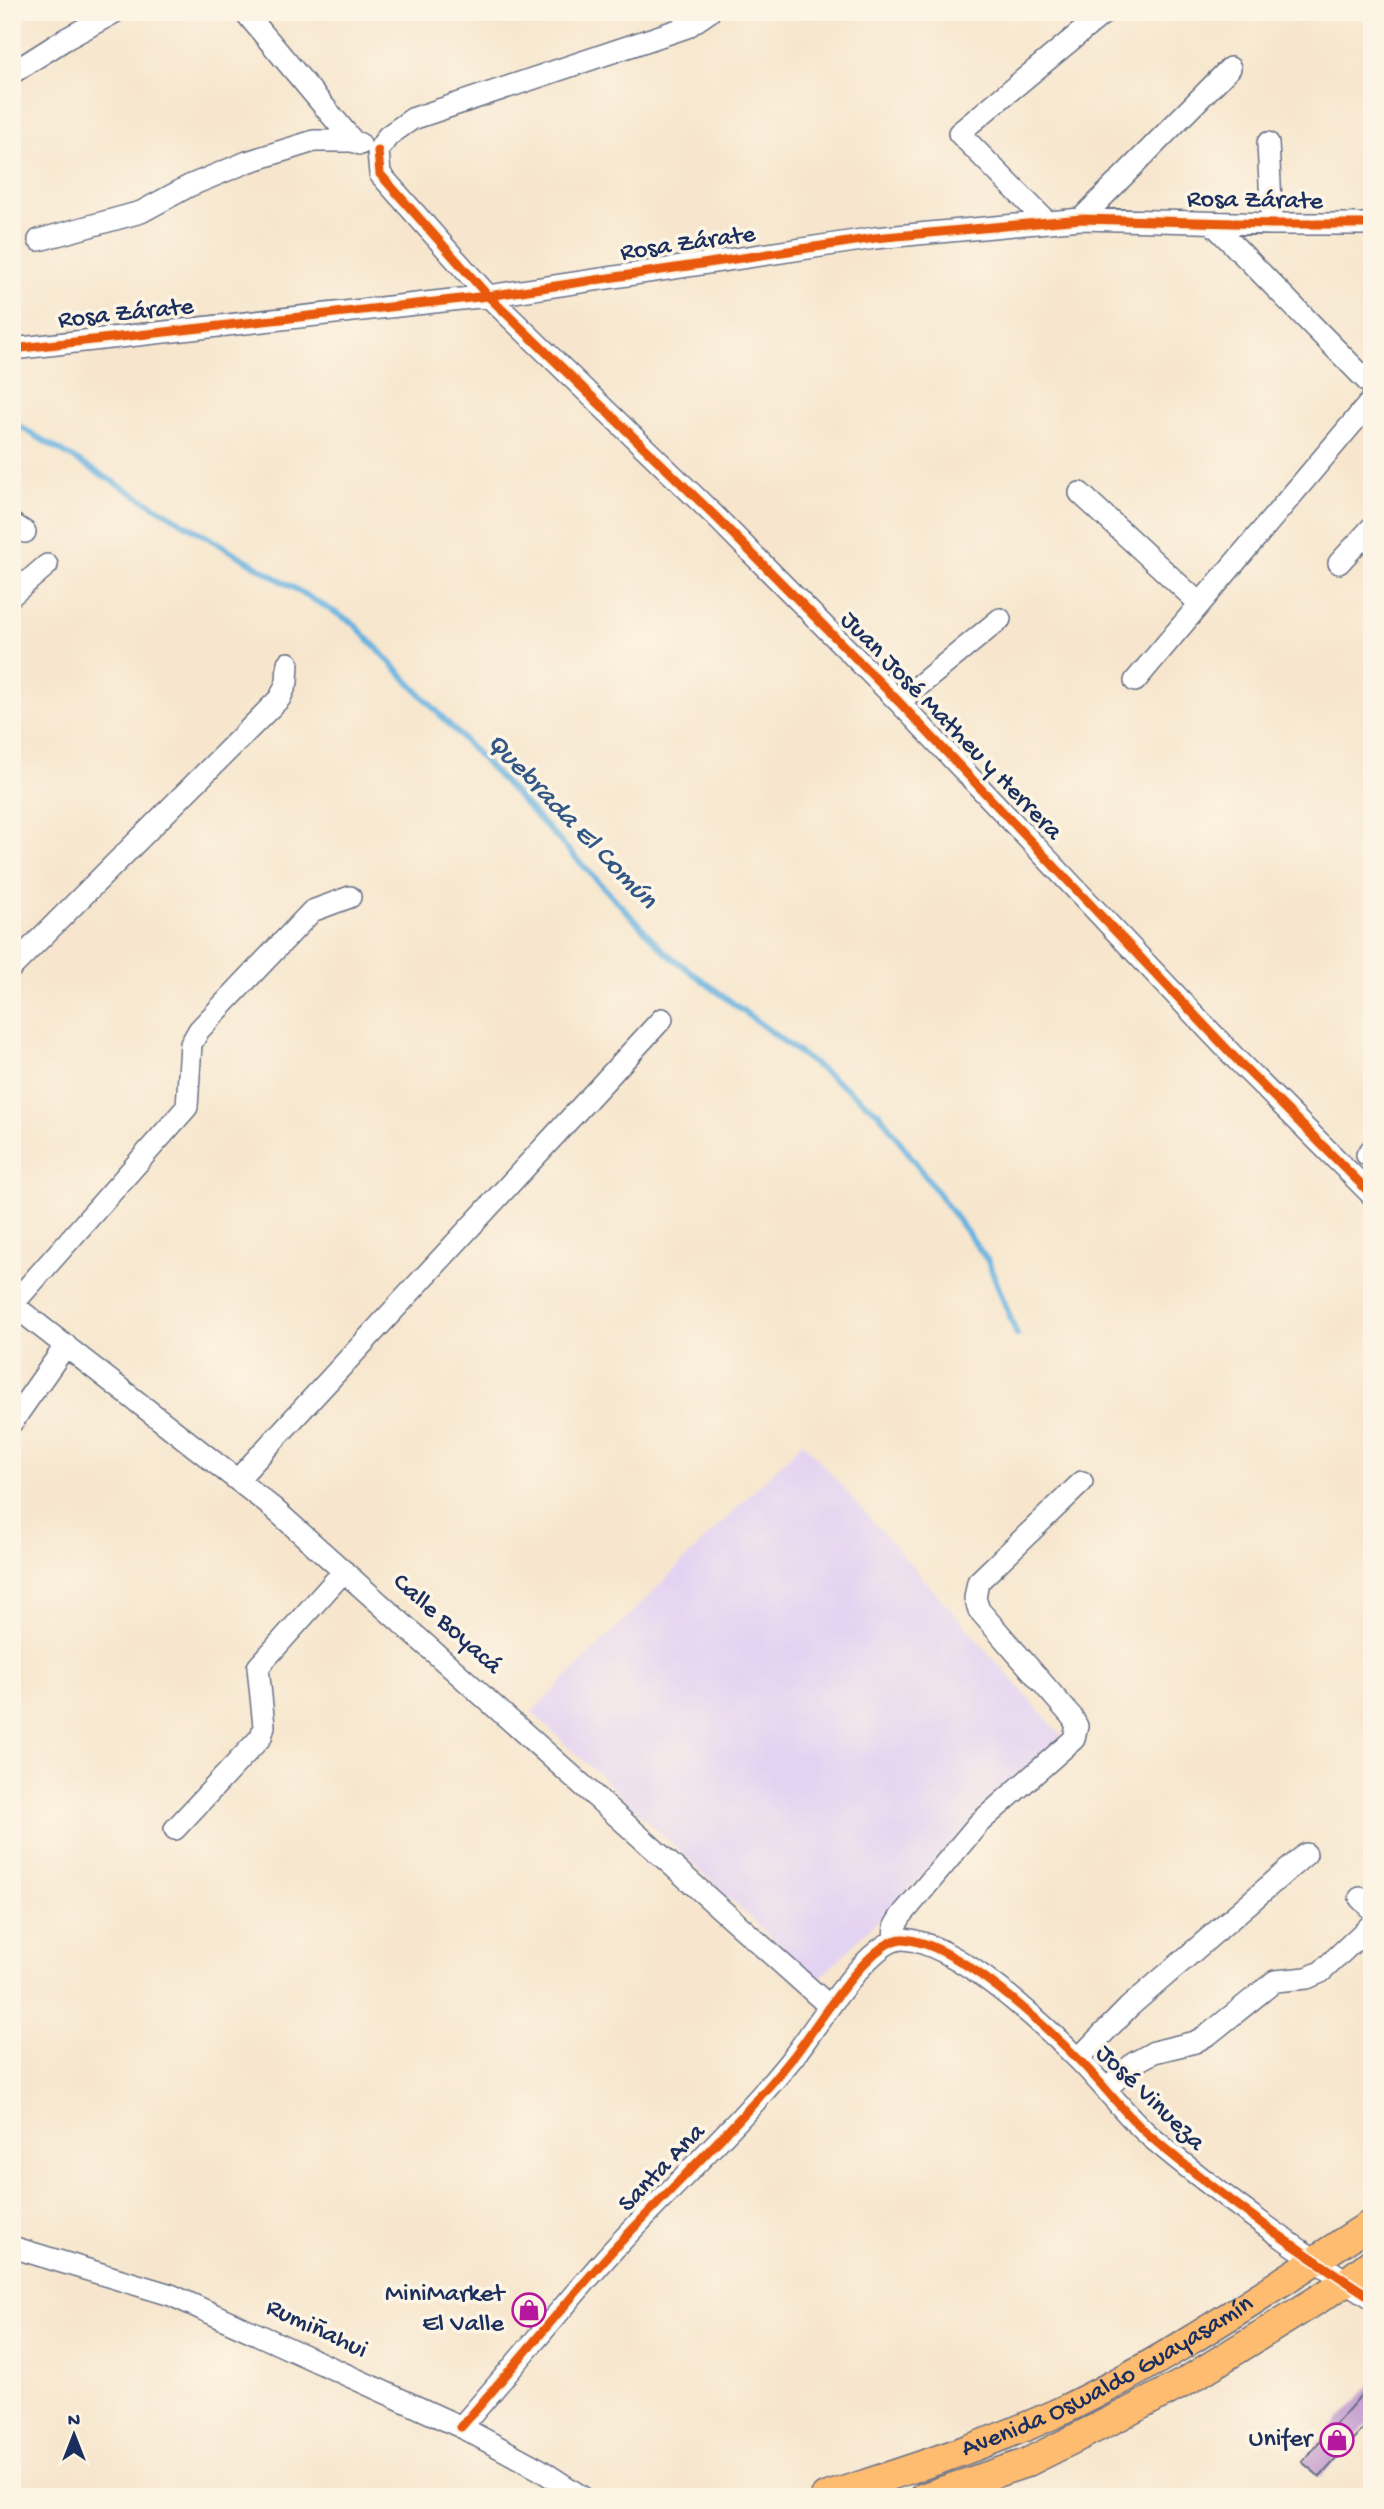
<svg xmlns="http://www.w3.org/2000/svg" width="1384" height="2509" font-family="'Gochi Hand',sans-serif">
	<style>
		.built { fill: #e3d3f2 }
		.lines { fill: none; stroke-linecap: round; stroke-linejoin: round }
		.stream { stroke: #68b2e0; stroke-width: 6 }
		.building { fill: #bd93cc }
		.minor-casing { stroke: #686f85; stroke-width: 24 }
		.major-casing { stroke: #686f85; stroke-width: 31 }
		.minor { stroke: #fff; stroke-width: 21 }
		.major { stroke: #febc70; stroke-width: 28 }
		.cycleway-casing { stroke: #fcf5e5; stroke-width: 13 }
		.cycleway { stroke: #e8590c; stroke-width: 9 }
		.labels { text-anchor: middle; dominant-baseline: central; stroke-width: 7; stroke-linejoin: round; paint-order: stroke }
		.street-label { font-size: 26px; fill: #1b2f5e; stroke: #fcf5e5 }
		.poi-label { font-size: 26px; fill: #1b2f5e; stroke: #fcf5e5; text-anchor: end }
		.water-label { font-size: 28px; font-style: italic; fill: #325685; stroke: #fcf5e5 }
	</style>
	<rect width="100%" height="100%" fill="#fcf5e5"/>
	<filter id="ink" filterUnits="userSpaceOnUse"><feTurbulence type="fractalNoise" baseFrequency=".0143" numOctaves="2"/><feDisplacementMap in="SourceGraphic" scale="14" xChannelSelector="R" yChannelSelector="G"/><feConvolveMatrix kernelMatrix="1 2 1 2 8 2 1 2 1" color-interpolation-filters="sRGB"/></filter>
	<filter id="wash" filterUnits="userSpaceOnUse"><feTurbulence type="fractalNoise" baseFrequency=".00686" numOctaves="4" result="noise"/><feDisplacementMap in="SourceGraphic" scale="28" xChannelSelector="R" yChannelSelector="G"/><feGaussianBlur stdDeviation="1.57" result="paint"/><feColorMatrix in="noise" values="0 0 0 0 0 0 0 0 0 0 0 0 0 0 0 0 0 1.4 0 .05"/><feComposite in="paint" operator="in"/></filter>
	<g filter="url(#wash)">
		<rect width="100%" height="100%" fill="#f7e6cd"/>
		<!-- built -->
		<path class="built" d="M803 1442 1062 1736 817 1981 532 1712Z"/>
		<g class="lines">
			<!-- stream -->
			<path class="stream" d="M12 422 353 623 666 953 879 1113 988 1261 1017 1335"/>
		</g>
		<g id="blocks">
			<!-- building -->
			<path class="building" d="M1372 2383V2419L1320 2477 1302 2462Z"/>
		</g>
	</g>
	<g filter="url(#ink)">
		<use href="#blocks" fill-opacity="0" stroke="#686f85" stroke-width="2"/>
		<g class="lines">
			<defs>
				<path id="minor" d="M245 12 353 141 360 144
					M12 73 64 40 115 12
					M1268 143 1272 224
					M378 151 380 174 488 296 717 518 899 702 1239 1062 1372 1195
					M378 151 388 136 412 119 687 27 709 12
					M1081 219 1230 68
					M1047 222 959 133 1105 12
					M1212 223 1372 386
					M39 240 141 212 189 186 247 162 314 141H353
					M12 349 488 296 875 238 1081 219 1272 224H1372
					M1080 493 1200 604
					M12 524 25 532
					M1339 563 1372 527
					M12 595 47 565
					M1135 681 1372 400
					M899 702 1000 619
					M12 967 280 698 287 682 288 663
					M1367 1155 1372 1149
					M12 1304 273 1508 828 2005
					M13 1304 187 1107 191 1044 199 1030 312 911 350 897
					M12 1422 66 1345
					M238 1479 662 1019
					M175 1829 261 1737 264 1726 258 1667 344 1571
					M1360 1898 1372 1910
					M894 1940 895 1926 901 1916 979 1823 1074 1739 1077 1726 1072 1717 979 1610 975 1598 978 1582 1082 1482
					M1078 2059 1129 2007 1306 1854
					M1106 2089 1134 2063 1154 2052 1195 2042 1209 2034 1275 1981 1307 1978 1321 1972 1372 1924
					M12 2247 171 2295 461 2427 539 2469 582 2497
					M461 2427C512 2369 561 2308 613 2250 673 2185 739 2125 794 2056 814 2031 870 1937 904 1939 958 1944 1041 2022 1079 2060 1104 2085 1125 2115 1152 2138 1222 2197 1296 2249 1372 2298"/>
				<g id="major">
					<path id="s1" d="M825 2497C904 2471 983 2447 1059 2412 1169 2360 1270 2289 1372 2223"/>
					<path d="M924 2497 1026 2463 1128 2412 1185 2382 1346 2282 1372 2262"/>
				</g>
			</defs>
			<!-- minor casing -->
			<use href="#minor" class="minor-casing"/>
			<!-- major casing -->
			<use href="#major" class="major-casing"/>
			<!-- minor -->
			<use href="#minor" class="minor"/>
			<!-- major -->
			<use href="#major" class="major"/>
			<defs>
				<path id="cycleway" d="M378 151 380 174 488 296 717 518 899 702 1239 1062 1372 1195
					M12 349 488 296 875 238 1081 219 1272 224H1372
					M461 2427C512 2369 561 2308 613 2250 673 2185 739 2125 794 2056 814 2031 870 1937 904 1939 958 1944 1041 2022 1079 2060 1104 2085 1125 2115 1152 2138 1222 2197 1296 2249 1372 2298"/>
			</defs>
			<!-- cycleway casing -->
			<use href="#cycleway" class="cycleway-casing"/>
			<!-- cycleway -->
			<use href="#cycleway" class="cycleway"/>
		</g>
	</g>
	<!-- icons -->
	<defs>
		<symbol id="shop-ring" viewBox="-11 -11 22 22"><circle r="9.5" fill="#fcf5e5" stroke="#b5179e" stroke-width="1.5"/><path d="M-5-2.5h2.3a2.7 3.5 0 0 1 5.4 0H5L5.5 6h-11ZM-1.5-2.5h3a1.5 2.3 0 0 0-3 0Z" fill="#b5179e"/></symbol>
	</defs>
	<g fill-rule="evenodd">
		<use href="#shop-ring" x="510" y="2291" width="38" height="38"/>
		<use href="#shop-ring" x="1318" y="2421" width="38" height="38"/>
	</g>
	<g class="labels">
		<!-- street labels -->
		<g class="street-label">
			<text transform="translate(1255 202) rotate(1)">Rosa Zárate</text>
			<text transform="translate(688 245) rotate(-8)">Rosa Zárate</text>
			<text transform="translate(126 315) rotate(-6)">Rosa Zárate</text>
			<text transform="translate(950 727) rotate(46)">Juan José Matheu y Herrera</text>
			<text transform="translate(446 1625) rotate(42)">Calle Boyacá</text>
			<text transform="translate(1149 2099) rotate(44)">José Vinueza</text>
			<text transform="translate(663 2169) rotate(-46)">Santa Ana</text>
			<text transform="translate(316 2330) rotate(25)">Rumiñahui</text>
			<text stroke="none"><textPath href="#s1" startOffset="308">Avenida Oswaldo Guayasamín</textPath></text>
		</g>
		<!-- poi labels -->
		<g class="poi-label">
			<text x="504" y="2295">MiniMarket<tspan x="504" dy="30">El Valle</tspan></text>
			<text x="1312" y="2440">Unifer</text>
		</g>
		<!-- water labels -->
		<g class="water-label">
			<text transform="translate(571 822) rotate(46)">Quebrada El Común</text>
		</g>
	</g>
	<!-- margin -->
	<rect width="1384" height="2509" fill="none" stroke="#fcf5e5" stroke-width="42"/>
	<!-- north arrow -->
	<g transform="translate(74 2435)" stroke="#fcf5e5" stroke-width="5" paint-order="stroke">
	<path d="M0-5L12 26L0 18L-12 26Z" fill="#1b2f5e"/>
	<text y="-10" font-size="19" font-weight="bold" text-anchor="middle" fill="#1b2f5e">N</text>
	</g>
</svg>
